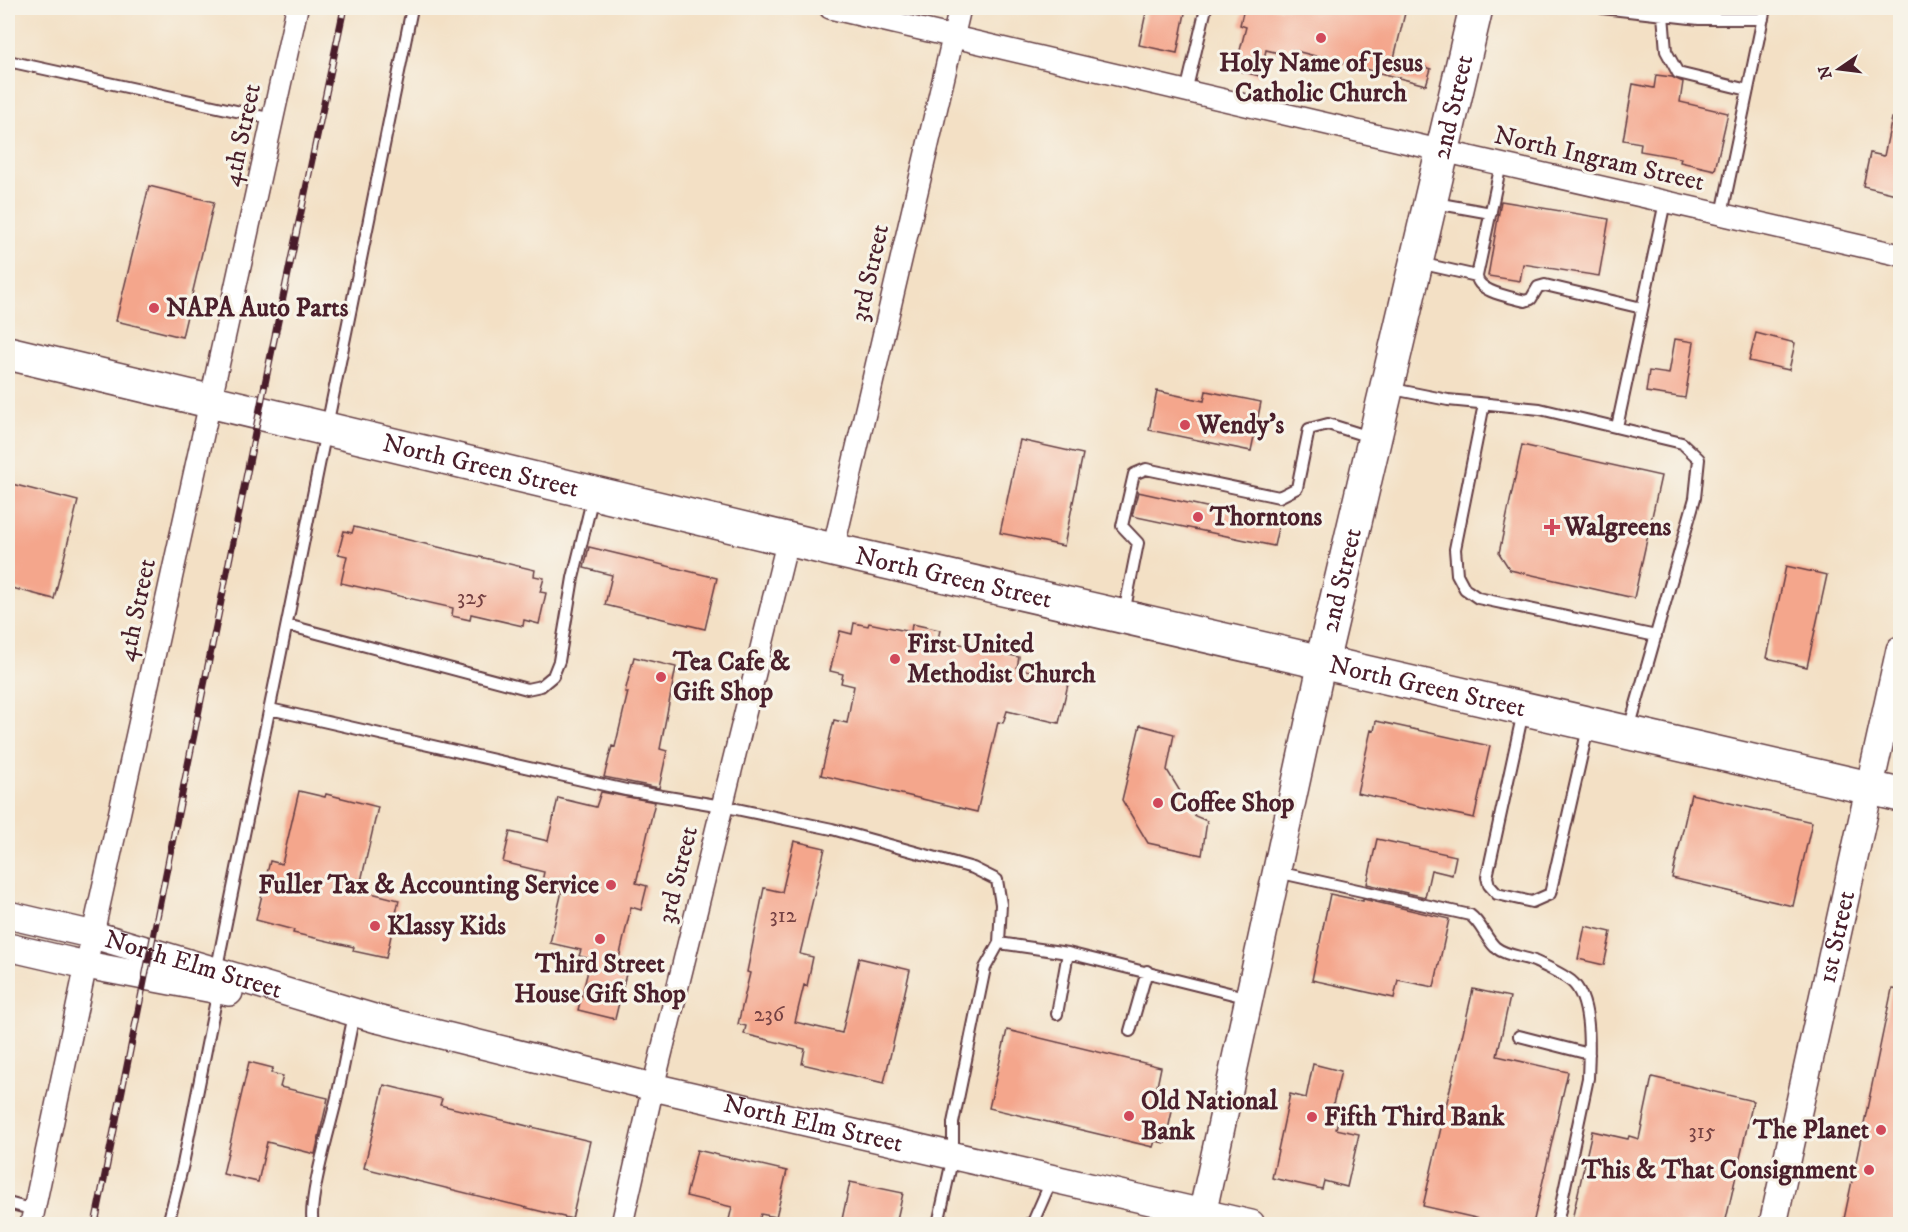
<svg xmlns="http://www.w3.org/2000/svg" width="1908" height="1232" font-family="'IM FELL DW Pica',serif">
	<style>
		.building { fill: #f4a68c }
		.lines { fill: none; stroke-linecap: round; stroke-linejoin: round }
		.service-casing { stroke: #633c42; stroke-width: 14 }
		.minor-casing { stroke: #633c42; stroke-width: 24 }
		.tertiary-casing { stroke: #633c42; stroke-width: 30 }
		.primary-casing { stroke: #633c42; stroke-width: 36 }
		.service { stroke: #fff; stroke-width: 10 }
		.minor { stroke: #fff; stroke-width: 21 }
		.tertiary { stroke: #fff; stroke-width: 27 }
		.primary { stroke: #fff; stroke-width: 33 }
		.rail-casing { stroke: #4a1f2b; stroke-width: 7 }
		.rail { stroke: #f7f3e8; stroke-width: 4.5; stroke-dasharray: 14; stroke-linecap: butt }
		.poi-dot { fill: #d1495b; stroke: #f7f3e8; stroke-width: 2 }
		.labels { text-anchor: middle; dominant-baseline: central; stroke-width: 6; stroke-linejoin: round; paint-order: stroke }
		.number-label { font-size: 22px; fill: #744143 }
		.poi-label { font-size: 26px; font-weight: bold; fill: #4a1f2b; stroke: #f7f3e8; text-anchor: start }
		.street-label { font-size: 26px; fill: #4a1f2b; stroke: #f7f3e8 }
	</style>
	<rect width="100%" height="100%" fill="#f7f3e8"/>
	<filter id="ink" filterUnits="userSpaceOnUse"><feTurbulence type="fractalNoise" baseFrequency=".0167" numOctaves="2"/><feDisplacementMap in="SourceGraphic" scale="12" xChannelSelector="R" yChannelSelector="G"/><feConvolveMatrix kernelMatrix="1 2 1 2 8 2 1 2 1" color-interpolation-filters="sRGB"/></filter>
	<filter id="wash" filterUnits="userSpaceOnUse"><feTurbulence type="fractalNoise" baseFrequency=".008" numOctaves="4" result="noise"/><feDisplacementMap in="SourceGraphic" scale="24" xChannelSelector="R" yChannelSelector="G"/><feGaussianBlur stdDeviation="1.35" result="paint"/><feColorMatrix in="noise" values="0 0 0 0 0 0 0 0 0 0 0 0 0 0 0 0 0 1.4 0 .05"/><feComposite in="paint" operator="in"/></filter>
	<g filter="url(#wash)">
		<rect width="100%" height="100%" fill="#f3e0c5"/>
		<g id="blocks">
			<!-- building -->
			<path class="building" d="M1147 8H1186L1177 53 1139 45Z
				M1244 8H1383L1405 13 1394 58 1431 69 1426 85 1292 50 1291 56 1266 50 1260 76 1235 70 1246 27 1240 25Z
				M1656 75 1672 77 1683 82 1680 102 1728 113 1715 170 1680 162 1681 158 1640 151 1641 143 1623 140 1633 84 1654 88Z
				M1892 118 1900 119V195L1863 186 1870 153 1884 156Z
				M149 186 214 202 182 337 116 321Z
				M1501 201 1609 219 1599 276 1523 264 1520 281 1488 276Z
				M1756 333 1795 343 1789 370 1749 361Z
				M1675 339 1694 342 1685 398 1646 392 1649 371 1669 374Z
				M1157 391 1204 401 1206 391 1261 402 1251 451 1149 430Z
				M1020 440 1083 454 1064 546 1000 533Z
				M1522 445 1661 476 1634 598 1510 570 1499 553Z
				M8 483 78 501 54 599 8 587Z
				M1138 492 1279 523 1274 546 1132 516Z
				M354 527 535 570 534 576 544 578 540 592 546 593 539 624 524 620 523 626 471 614 470 620 452 616 453 608 341 583 347 556 338 554 344 531 352 533Z
				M589 547 717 578 705 629 605 605 612 575 584 568Z
				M1786 566 1827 575 1807 667 1767 658Z
				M854 623 868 626 869 623 911 632 912 624 940 630 938 639 978 648 980 639 1006 645 1004 654 1019 657 1017 668 1069 680 1059 723 1007 711 1003 723 998 722 977 812 821 775 834 720 847 723 854 686 841 683 843 674 830 671 840 631 852 634Z
				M634 657 676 667 660 749 667 751 659 788 604 777 612 746 615 747 628 692H625Z
				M1376 721 1490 746 1474 818 1357 793 1371 730 1374 731Z
				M1140 725 1174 734 1167 770 1195 816 1207 821 1202 855 1148 843 1122 800Z
				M299 791 325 797 326 794 378 807 359 890 399 900 386 958 353 951 354 947 293 933 294 930 256 920 270 861 282 864Z
				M601 792 655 802 636 883 647 886 641 910 631 907 617 967 627 970 615 1019 578 1010 591 959 579 956 581 950 550 943 562 891 541 886 544 872 503 862 510 832 548 841 558 798 596 807Z
				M1691 794 1812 822 1793 906 1672 878Z
				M1377 839 1456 856 1452 875 1431 870 1425 897 1367 884Z
				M794 841 825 848 800 954 813 957 807 986 804 985 795 1022 842 1033 859 958 910 970 884 1083 802 1064 805 1049 744 1034 746 1026 738 1024 750 973 747 972 764 888 782 892Z
				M1330 894 1363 901V899L1449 919 1434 987 1398 980 1394 998 1312 980Z
				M1585 926 1611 932 1604 965 1578 959Z
				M1473 989 1510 997 1497 1056 1568 1072 1533 1224H1502L1423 1206Z
				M1892 989 1900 990V1224H1843Z
				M1007 1030 1161 1067 1155 1096 1164 1099 1163 1105 1173 1107 1165 1143 1155 1141 1153 1147 989 1108Z
				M249 1062 273 1068 271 1073 283 1076 280 1087 328 1098 315 1154 267 1142 258 1182 223 1174Z
				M1313 1064 1341 1071 1333 1104 1341 1106 1336 1129 1359 1134 1347 1187 1324 1181 1322 1189 1272 1178 1290 1094 1306 1098Z
				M1652 1077 1753 1101 1725 1224H1571L1592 1131 1628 1139 1629 1136 1639 1139Z
				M384 1085 442 1099 440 1105 590 1141 572 1219 364 1168Z
				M697 1150 787 1171 776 1217 761 1214 758 1224H728L732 1207 686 1196Z
				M850 1182 903 1193 896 1224H841Z"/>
		</g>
	</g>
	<g filter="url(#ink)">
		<use href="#blocks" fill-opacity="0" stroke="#633c42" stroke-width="1.5"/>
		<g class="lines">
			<defs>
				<path id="service" d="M1602 8 1699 19H1763
					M1663 15 1666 51 1678 73 1748 90
					M8 61 273 119
					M1186 92 1206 8
					M1501 164 1477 276C1477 292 1511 297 1525 301L1531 299 1538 287 1545 285 1642 308
					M1435 203 1491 213
					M1722 214 1765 8
					M1419 263 1477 276
					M1388 388 1448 400 1540 409 1682 443 1699 459 1695 498 1629 729
					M1484 404 1455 549 1457 574 1465 589 1478 598 1656 636
					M1617 427 1665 202
					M1124 613 1138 543 1122 526 1134 474 1146 469 1279 497 1297 488 1309 429 1328 424 1373 438
					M287 625 527 689 541 686 553 676 559 661 573 578 593 496
					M270 709 626 790 722 806 832 829 973 868 997 880 1001 904 999 943 985 968 953 1123V1156L938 1224
					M1523 712 1487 877 1489 885 1497 894 1532 902 1550 894 1588 728
					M1277 872 1470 915C1481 923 1485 937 1495 947 1506 956 1521 956 1534 961 1545 966 1561 973 1571 981 1593 999 1589 1052 1588 1078L1557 1224
					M999 943 1068 953 1249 998
					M216 972 412 8
					M1057 1014 1068 953
					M1130 1031 1147 971
					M1519 1036 1589 1054
					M8 1203 34 1210
					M168 1224 183 1164 218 990
					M313 1224C307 1202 331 1124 337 1097 343 1070 348 1042 354 1015
					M1028 1224 1033 1222 1052 1179"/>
				<path id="minor" d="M830 8 1443 151 1900 255
					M833 550 960 8
					M31 1224 86 965 297 8
					M622 1224 653 1087 788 539"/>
				<g id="tertiary">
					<path id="s1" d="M8 915 94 935 377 1019 653 1087 1251 1224"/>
					<path d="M8 947 86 965 229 992"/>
					<path d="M1200 1224 1322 662"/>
					<path id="s2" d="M1773 1224 1900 650"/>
				</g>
				<g id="primary">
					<path id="s3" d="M8 353 833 550 1900 795"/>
					<path id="s4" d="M1322 662 1476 8"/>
				</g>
			</defs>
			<!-- service casing -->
			<use href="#service" class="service-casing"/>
			<!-- minor casing -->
			<use href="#minor" class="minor-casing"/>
			<!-- tertiary casing -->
			<use href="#tertiary" class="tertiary-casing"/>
			<!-- primary casing -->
			<use href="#primary" class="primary-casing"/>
			<!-- service -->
			<use href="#service" class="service"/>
			<!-- minor -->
			<use href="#minor" class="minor"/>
			<!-- tertiary -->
			<use href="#tertiary" class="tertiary"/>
			<!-- primary -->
			<use href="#primary" class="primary"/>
			<defs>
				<path id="rail" d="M95 1224 269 364 344 8"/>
			</defs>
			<!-- rail casing -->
			<use href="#rail" class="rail-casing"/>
			<!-- rail -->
			<use href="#rail" class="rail"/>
		</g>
	</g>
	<!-- markers -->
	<g class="poi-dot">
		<circle cx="1321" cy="38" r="6"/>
		<circle cx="154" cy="308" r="6"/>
		<circle cx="1185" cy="425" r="6"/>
		<circle cx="1198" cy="517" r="6"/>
		<path d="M1549 518h6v6h6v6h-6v6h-6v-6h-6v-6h6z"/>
		<circle cx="895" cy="659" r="6"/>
		<circle cx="661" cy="677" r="6"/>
		<circle cx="1158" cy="803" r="6"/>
		<circle cx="611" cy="885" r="6"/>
		<circle cx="375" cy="926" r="6"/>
		<circle cx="600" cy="939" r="6"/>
		<circle cx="1129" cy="1116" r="6"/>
		<circle cx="1312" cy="1117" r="6"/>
		<circle cx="1881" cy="1130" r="6"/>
		<circle cx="1869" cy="1170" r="6"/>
	</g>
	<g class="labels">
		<!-- number labels -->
		<g class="number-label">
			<text x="472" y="597">325</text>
			<text x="783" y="915">312</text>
			<text x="769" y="1014">236</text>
			<text x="1702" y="1131">315</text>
		</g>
		<!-- poi labels -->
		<g class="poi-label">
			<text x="1321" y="63" text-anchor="middle">Holy Name of Jesus<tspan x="1321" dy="30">Catholic Church</tspan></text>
			<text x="166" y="308">NAPA Auto Parts</text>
			<text x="1197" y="425">Wendy's</text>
			<text x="1210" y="517">Thorntons</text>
			<text x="1564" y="527">Walgreens</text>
			<text x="907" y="644">First United<tspan x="907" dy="30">Methodist Church</tspan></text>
			<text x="673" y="662">Tea Cafe &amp;<tspan x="673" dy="30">Gift Shop</tspan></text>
			<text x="1170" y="803">Coffee Shop</text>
			<text x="599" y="885" text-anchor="end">Fuller Tax &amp; Accounting Service</text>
			<text x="387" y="926">Klassy Kids</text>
			<text x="600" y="964" text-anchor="middle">Third Street<tspan x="600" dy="30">House Gift Shop</tspan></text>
			<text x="1141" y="1101">Old National<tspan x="1141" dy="30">Bank</tspan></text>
			<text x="1324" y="1117">Fifth Third Bank</text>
			<text x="1869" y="1130" text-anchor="end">The Planet</text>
			<text x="1857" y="1170" text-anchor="end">This &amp; That Consignment</text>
		</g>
		<!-- street labels -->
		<g class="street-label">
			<text stroke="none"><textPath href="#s4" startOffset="570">2nd Street</textPath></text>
			<text transform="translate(242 135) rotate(-78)">4th Street</text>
			<text transform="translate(1599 159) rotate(13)">North Ingram Street</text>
			<text transform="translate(870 273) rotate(-77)">3rd Street</text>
			<text stroke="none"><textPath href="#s3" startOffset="486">North Green Street</textPath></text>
			<text stroke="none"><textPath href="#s3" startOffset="972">North Green Street</textPath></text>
			<text stroke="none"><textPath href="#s4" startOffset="84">2nd Street</textPath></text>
			<text transform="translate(137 610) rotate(-78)">4th Street</text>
			<text stroke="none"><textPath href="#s3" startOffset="1458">North Green Street</textPath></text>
			<text transform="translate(678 875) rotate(-76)">3rd Street</text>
			<text stroke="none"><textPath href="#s2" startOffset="294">1st Street</textPath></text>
			<text stroke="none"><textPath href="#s1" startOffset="192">North Elm Street</textPath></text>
			<text stroke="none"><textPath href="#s1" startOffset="832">North Elm Street</textPath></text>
		</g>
	</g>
	<!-- margin -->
	<rect width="1908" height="1232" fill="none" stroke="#f7f3e8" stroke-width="30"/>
	<!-- north arrow -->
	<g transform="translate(1839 69) rotate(256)" stroke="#f7f3e8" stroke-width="4.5" paint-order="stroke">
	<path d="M0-4.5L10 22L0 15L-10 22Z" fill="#4a1f2b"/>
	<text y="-9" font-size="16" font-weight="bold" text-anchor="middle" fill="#4a1f2b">N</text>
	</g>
</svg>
